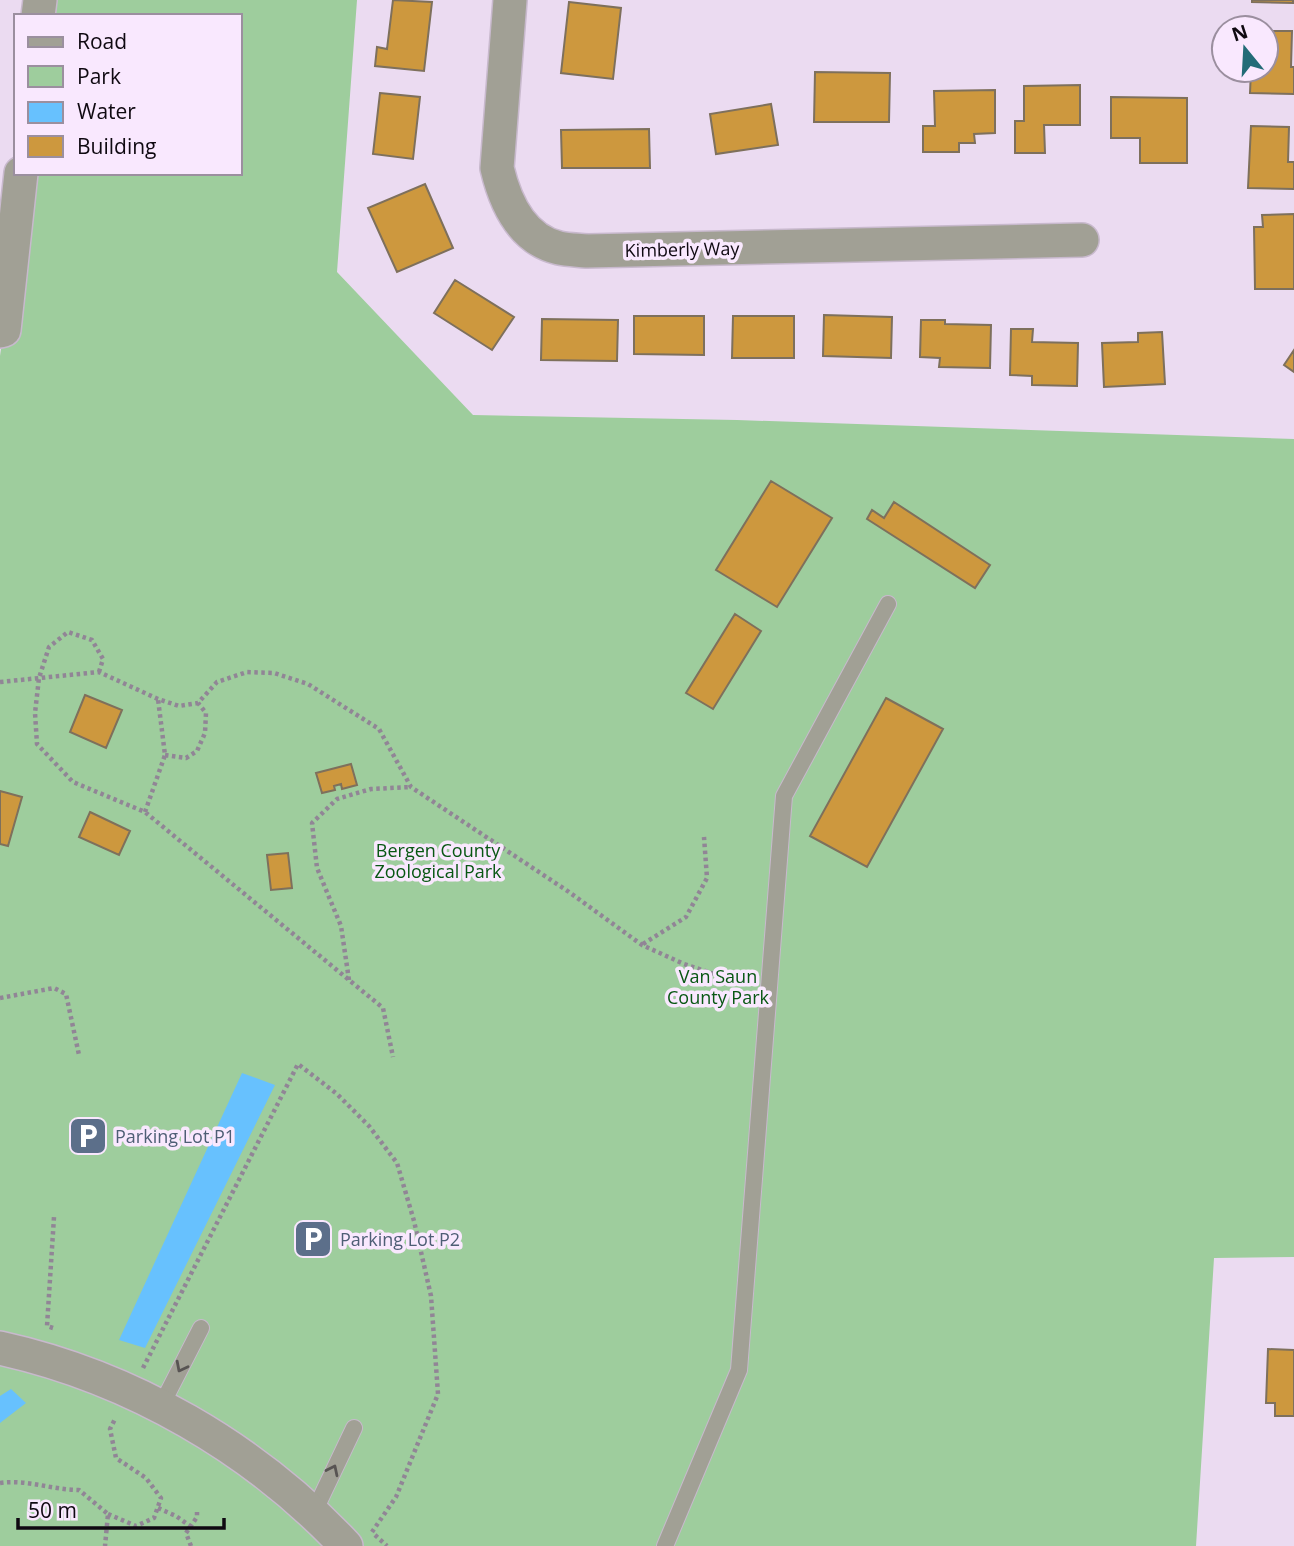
<svg xmlns="http://www.w3.org/2000/svg" width="1294" height="1546" font-family="'Open Sans',sans-serif">
	<style>
		.green { fill: #9ecd9d }
		.water { fill: #67c1fe }
		.building { fill: #cd983e; stroke: #7e705c; stroke-width: 2 }
		.lines { fill: none; stroke-linecap: round; stroke-linejoin: round }
		.service-casing { stroke: #c8b9cd; stroke-width: 18 }
		.minor-casing { stroke: #c8b9cd; stroke-width: 36 }
		.path { stroke: #918596; stroke-width: 4.5; stroke-dasharray: 3.5 3.5; stroke-linecap: butt }
		.service { stroke: #a1a095; stroke-width: 16 }
		.minor { stroke: #a1a095; stroke-width: 33 }
		.oneway { stroke: #585453 }
		.labels { text-anchor: middle; dominant-baseline: central; stroke-width: 7; stroke-linejoin: round; paint-order: stroke }
		.street-label { font-size: 18px; fill: #0f0911; stroke: #f9e8fe }
		.park-label { font-size: 18px; fill: #085713; stroke: #f9e8fe }
		.service-label { font-size: 18px; fill: #4e5e75; stroke: #f9e8fe; text-anchor: start }
	</style>
	<rect width="100%" height="100%" fill="#ebdbf1"/>
	<!-- green -->
	<path class="green" d="M51 0H357L337 272 473 415 737 420 1294 439V1257L1214 1258 1196 1546H0V356L26 173H240V16H49Z"/>
	<!-- water -->
	<path class="water" d="M242 1073 275 1085 145 1348 119 1340Z
		M11 1389 26 1403 0 1423V1396Z"/>
	<!-- building -->
	<path class="building" d="M393 0 432 2 424 71 375 66 377 47 387 49Z
		M1252 0H1293V3L1252 2Z
		M569 2 621 8 613 79 561 73Z
		M1266 31H1292L1291 67H1294V94L1250 93 1251 70H1266Z
		M815 72 890 73 889 122H814Z
		M1080 85V125H1044L1045 153H1015V121H1024V86Z
		M995 90V133L974 134 975 143H959V152H923V126H935L934 91Z
		M380 93 420 97 413 159 373 154Z
		M1111 97 1187 98V163H1140V138H1111Z
		M771 104 778 145 716 154 710 114Z
		M1251 126 1289 127 1288 162H1294V189L1248 188Z
		M649 129 650 168H562L561 130Z
		M425 184 453 248 397 272 368 208Z
		M1294 214V289H1255L1254 227H1263L1262 215Z
		M455 280 514 317 492 350 434 313Z
		M824 315 892 317 891 358 823 356Z
		M634 316H704V355L634 354Z
		M733 316H794V358H732Z
		M542 319 618 320 617 361 541 360Z
		M921 320H945V324L991 325 990 368 939 367 940 358 920 357Z
		M1011 329H1033L1032 342 1078 343 1077 386 1032 385V376L1010 375Z
		M1162 332 1165 384 1104 387 1102 343 1138 342V333Z
		M1294 350V372L1284 365Z
		M771 481 832 518 777 607 716 570Z
		M894 502 990 565 975 588 867 519 872 510 884 518Z
		M735 614 761 631 713 709 686 693Z
		M85 695 122 710 106 748 70 732Z
		M886 698 943 729 867 867 810 836Z
		M351 764 357 785 342 789 341 784 334 786 335 790 322 793 316 773Z
		M0 791 22 797 8 846 0 844Z
		M90 812 130 831 119 855 79 837Z
		M288 853 292 888 271 890 267 855Z
		M1268 1349 1294 1350V1416H1275V1403H1266Z"/>
	<g class="lines">
		<defs>
			<path id="service" d="M161 1406 201 1328
				M314 1512 354 1428
				M665 1546 739 1370 784 796 888 604"/>
			<path id="minor" d="M510 0 497 168C505 202 521 239 559 248 568 250 578 250 587 251L1082 240
				M38 16 40 0
				M0 331 4 330 21 173
				M0 1348C131 1377 254 1448 346 1546"/>
		</defs>
		<!-- service casing -->
		<use href="#service" class="service-casing"/>
		<!-- minor casing -->
		<use href="#minor" class="minor-casing"/>
		<!-- path -->
		<path class="path" d="M99 672 103 659 92 640 68 632 49 647 39 678 35 713 37 744 73 782 145 812 383 1008 393 1057
			M0 682 99 672 158 699 179 706 198 703 217 682 247 672 274 673 308 684 379 729 411 787 569 892 642 945 684 964 720 976
			M165 755 186 758 197 751 205 733 206 713 198 703
			M145 812 165 755 158 699
			M643 944 686 917 707 878 704 837
			M349 980 341 926 317 868 312 823 337 799 371 789 411 787
			M0 998 54 988 66 994 79 1055
			M53 1328 47 1326 54 1217
			M143 1368 298 1064 337 1094 369 1126 397 1163 414 1221 431 1296 438 1394 396 1497 372 1532
			M0 1483C27 1479 52 1490 79 1490L108 1514 105 1546
			M158 1508 176 1516 190 1526
			M108 1514 136 1526 154 1518 161 1498 146 1478 116 1458 110 1429 115 1419
			M375 1535 387 1546
			M191 1546 186 1533 197 1517V1512"/>
		<!-- service -->
		<use href="#service" class="service"/>
		<!-- minor -->
		<use href="#minor" class="minor"/>
	</g>
	<!-- one-way arrows -->
	<defs><path id="oneway-chevron" d="M-2-3.5L2.5 0L-2 3.5" fill="none" stroke-width="1.6" stroke-linecap="round" stroke-linejoin="round" transform="scale(1.75)"/></defs>
	<g class="oneway">
		<use href="#oneway-chevron" transform="translate(181 1367) rotate(117)"/>
		<use href="#oneway-chevron" transform="translate(333 1470) rotate(-64)"/>
	</g>
	<!-- icons -->
	<defs>
		<symbol id="parking-square" viewBox="-11 -11 22 22"><rect x="-9" y="-9" width="18" height="18" rx="4" fill="#5c6f8a" stroke="#f9e8fe"/><path d="M-3.5-5.5H1a3.5 3.5 0 0 1 0 7H-1V5.5H-3.5ZM-1-3.4V-.6H.8a1.4 1.4 0 0 0 0-2.8Z" fill="#fff"/></symbol>
	</defs>
	<g fill-rule="evenodd">
		<use href="#parking-square" x="66" y="1114" width="44" height="44"/>
		<use href="#parking-square" x="291" y="1217" width="44" height="44"/>
	</g>
	<g class="labels">
		<!-- street labels -->
		<g class="street-label">
			<text transform="translate(682 249) rotate(-1)">Kimberly Way</text>
		</g>
		<!-- park labels -->
		<g class="park-label">
			<text x="438" y="850">Bergen County<tspan x="438" dy="21">Zoological Park</tspan></text>
			<text x="718" y="976">Van Saun<tspan x="718" dy="21">County Park</tspan></text>
		</g>
		<!-- service labels -->
		<g class="service-label">
			<text x="115" y="1136">Parking Lot P1</text>
			<text x="340" y="1239">Parking Lot P2</text>
		</g>
	</g>
	<!-- legend -->
	<rect x="14" y="14" width="228" height="161" fill="#f9e8fe" stroke="#9b8f9f" stroke-width="2"/>
	<rect x="28" y="37" width="35" height="10" fill="#a1a095" stroke="#9b8f9f" stroke-width="2"/>
	<text x="77" y="49" font-size="21" fill="#0f0911">Road</text>
	<rect x="28" y="66" width="35" height="21" fill="#9ecd9d" stroke="#9b8f9f" stroke-width="2"/>
	<text x="77" y="84" font-size="21" fill="#0f0911">Park</text>
	<rect x="28" y="102" width="35" height="21" fill="#67c1fe" stroke="#9b8f9f" stroke-width="2"/>
	<text x="77" y="119" font-size="21" fill="#0f0911">Water</text>
	<rect x="28" y="136" width="35" height="21" fill="#cd983e" stroke="#9b8f9f" stroke-width="2"/>
	<text x="77" y="154" font-size="21" fill="#0f0911">Building</text>
	<!-- north arrow -->
	<g transform="translate(1245 49) rotate(342)"><circle r="33" fill="#f9e8fe" stroke="#9b8f9f" stroke-width="2"/>
	<path d="M0-5L12 26L0 18L-12 26Z" fill="#226b77"/>
	<text y="-10" font-size="19" font-weight="bold" text-anchor="middle" fill="#0f0911">N</text>
	</g>
	<!-- scale -->
	<path d="M18 1518v10h206v-10" fill="none" stroke="#0f0911" stroke-width="3.5"/>
	<text x="28" y="1518" font-size="21" fill="#0f0911" stroke="#f9e8fe" stroke-width="5" paint-order="stroke">50 m</text>
</svg>
